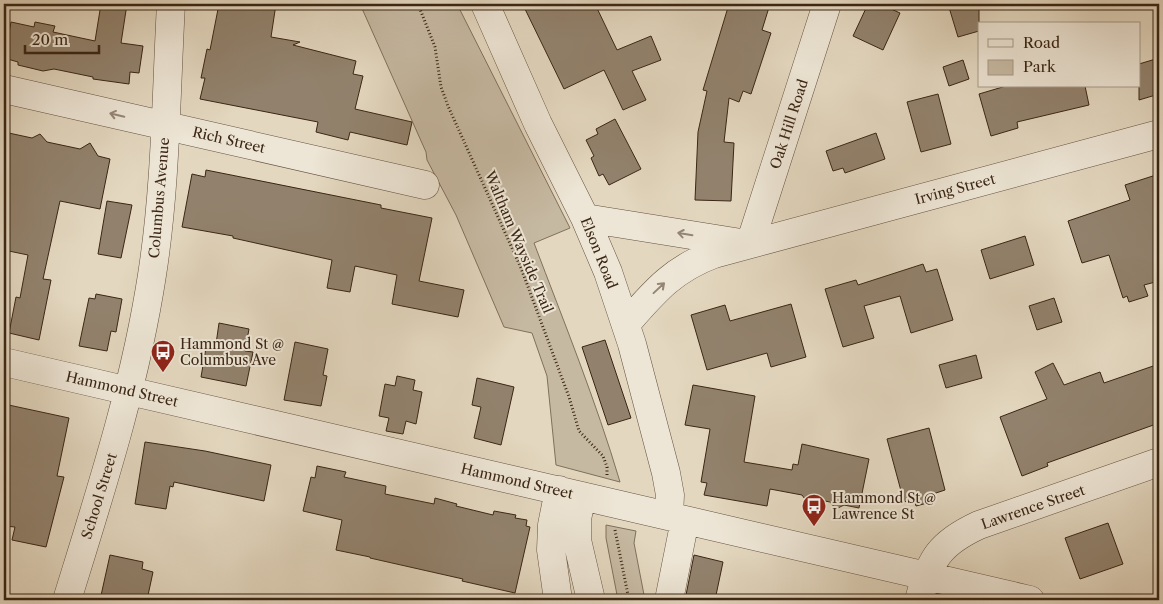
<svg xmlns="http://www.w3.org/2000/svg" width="1163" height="604" font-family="'Libre Caslon Text',serif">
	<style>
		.green { fill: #c6b9a2; stroke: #80705c }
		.building { fill: #92826d; stroke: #3b2615 }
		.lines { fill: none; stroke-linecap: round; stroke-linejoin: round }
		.minor-casing { stroke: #655240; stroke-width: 29 }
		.path { stroke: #3b2615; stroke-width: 3; stroke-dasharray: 1 2.5; stroke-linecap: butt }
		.minor { stroke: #ede5d5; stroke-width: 28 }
		.oneway { stroke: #948675 }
		.labels { text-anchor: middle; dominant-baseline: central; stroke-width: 4; stroke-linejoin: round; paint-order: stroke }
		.street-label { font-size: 14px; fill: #3b2615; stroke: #ede5d5 }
		.poi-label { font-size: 14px; fill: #3b2615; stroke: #ede5d5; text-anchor: start }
	</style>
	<rect width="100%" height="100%" fill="#e3d7bf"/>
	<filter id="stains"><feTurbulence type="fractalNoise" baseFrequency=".004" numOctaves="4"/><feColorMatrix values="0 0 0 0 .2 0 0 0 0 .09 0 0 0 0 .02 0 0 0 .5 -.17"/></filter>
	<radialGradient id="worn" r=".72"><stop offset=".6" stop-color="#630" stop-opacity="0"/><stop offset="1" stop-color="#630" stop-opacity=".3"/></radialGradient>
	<!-- green -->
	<path class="green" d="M360 4H457L570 228 534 243C564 322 596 401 620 482L556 465 547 376 532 333 504 327 456 215 427 160 426 152Z
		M606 525 636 531 634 543 645 600H618L606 538Z"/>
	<!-- building -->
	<path class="building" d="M101 4H127L121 43 143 46 139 73 130 72 129 84 93 79V77L54 69 43 71 18 65V62L4 58 11 22 34 27 35 22 55 26 53 32 95 41Z
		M219 4H276L271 37 300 42 293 45 356 61 353 74 363 76 355 109 412 122 407 145 350 132 348 140 316 132 318 122 200 99 205 78H201L207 49 210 50Z
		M537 4H595L617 50 651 36 661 60 632 71 646 100 623 110 604 70 564 89 525 9Z
		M729 4H770L762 30 771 33 751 94 743 91 739 102 729 98 724 142 734 143 731 201 695 200 698 132 707 91 703 90Z
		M868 4H880L900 13 883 50 853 36Z
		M948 4H979V31L958 37Z
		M1159 58V94L1139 100V64Z
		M963 60 969 79 949 86 943 67Z
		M1006 86H1085L1089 105 1017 122 1018 128 991 136 979 94Z
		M938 94 951 144 921 152 907 102Z
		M615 119 641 169 609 185 603 174 599 176 591 158 594 156 586 140 598 134 596 129Z
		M4 132 32 138 40 134 47 142 80 149 90 143 98 156 110 159 100 209 60 201 43 279 51 280 39 340 9 333 16 297 20 298 28 255 4 250Z
		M876 133 885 159 845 173 843 168 833 171 826 151Z
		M206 170 381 205V208L432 218 419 281 464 290 458 317 392 304 397 275 355 266 350 292 327 288 332 260 233 238V236L182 227 192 174 205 177Z
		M1159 174V281L1144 285 1148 296 1129 302 1127 296 1123 298 1109 255 1082 263 1068 221 1130 200 1125 185Z
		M107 201 132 205 121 258 98 254Z
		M1025 236 1034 265 990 279 981 250Z
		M923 264 926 272 937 269 953 320 911 333 900 296 864 306 874 338 843 347 825 289 856 280 858 285Z
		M96 294 122 299 116 332 111 331 107 351 79 346 89 298 95 299Z
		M1054 298 1062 322 1037 330 1029 306Z
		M791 304 806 357 771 367 767 353 707 370 691 315 725 305 730 321Z
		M219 323 249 329 245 351 253 352 246 386 201 377 207 342 216 344Z
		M605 340 631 418 608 425 582 347Z
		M295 342 328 349 323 375 327 376 321 406 284 400Z
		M976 355 982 378 946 388 939 365Z
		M1053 363 1064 385 1100 372 1104 383 1159 364V423L1047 463 1048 466 1022 476 1000 417 1047 399 1035 372Z
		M397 376 415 380 413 390 422 392 416 424 406 421 403 434 386 431 389 418 379 416 385 384 395 386Z
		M477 378 514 387 501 445 474 438 481 407 472 405Z
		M693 385 755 396 744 462 792 470 793 464 798 465 802 444 869 459 859 508 844 505 836 509 830 502 815 499 807 502 802 495 770 489 767 506 704 495 707 483 701 482 710 429 685 425Z
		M4 404 69 418 57 476 64 477 46 547 12 540 15 527 4 526Z
		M929 428 945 490 933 494 935 501 916 506 914 499 904 502 887 439Z
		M145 442 205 451 271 465 264 501 174 482 173 487 170 486 166 509 135 504Z
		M317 466 346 472 344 477 386 486 385 494 434 504 435 498 457 504 456 506 493 515 494 511 516 515 515 518 527 520 526 526 530 527 515 593 462 581 463 579 370 558V557L336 550 342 520 303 511 311 477 315 478Z
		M1108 523 1123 564 1080 579 1065 538Z
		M110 555 143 562 142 569 153 572 147 600H100Z
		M694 555 723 562 715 600H685Z"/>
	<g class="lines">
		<defs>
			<path id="minor" d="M485 4 538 124 585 218 608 272 632 344 666 473 670 495 669 516
				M4 89 425 185
				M585 218 741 243
				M750 244 827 4
				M626 324C654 292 673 269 714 254L1159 134
				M4 362 1030 600
				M582 496 577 519V540L591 600
				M67 600C100 493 135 386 152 275 166 186 166 94 171 4
				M558 600 551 550 552 525 559 490
				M669 600 685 520
				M919 600C930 559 940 543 979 525L1159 462"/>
		</defs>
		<!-- minor casing -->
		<use href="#minor" class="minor-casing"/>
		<!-- path -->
		<path class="path" d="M418 4 435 47 441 87 448 106 521 268 569 397 579 431 603 456 607 467V477
			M615 530 629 600"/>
		<!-- minor -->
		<use href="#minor" class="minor"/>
	</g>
	<!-- one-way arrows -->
	<defs><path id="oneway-shaft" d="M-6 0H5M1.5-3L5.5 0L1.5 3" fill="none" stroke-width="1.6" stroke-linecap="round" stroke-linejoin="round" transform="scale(1.25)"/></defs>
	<g class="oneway">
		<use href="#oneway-shaft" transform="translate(117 115) rotate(-167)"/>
		<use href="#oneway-shaft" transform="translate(685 234) rotate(-171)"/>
		<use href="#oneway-shaft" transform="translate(659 288) rotate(-43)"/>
	</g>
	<!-- icons -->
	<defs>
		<symbol id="bus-pin" viewBox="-11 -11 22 30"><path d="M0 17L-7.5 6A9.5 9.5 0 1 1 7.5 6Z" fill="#8f2418" stroke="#ede5d5"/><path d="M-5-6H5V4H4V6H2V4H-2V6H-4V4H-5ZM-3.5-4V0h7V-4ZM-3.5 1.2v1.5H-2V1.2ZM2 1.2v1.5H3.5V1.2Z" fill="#fff"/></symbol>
	</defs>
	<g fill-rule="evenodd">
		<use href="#bus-pin" x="149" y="338" width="28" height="38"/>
		<use href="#bus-pin" x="800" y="492" width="28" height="38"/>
	</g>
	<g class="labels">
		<!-- street labels -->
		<g class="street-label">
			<text transform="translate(789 124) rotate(-72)">Oak Hill Road</text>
			<text transform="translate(229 140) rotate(13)">Rich Street</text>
			<text transform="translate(955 189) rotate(-15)">Irving Street</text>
			<text transform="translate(159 198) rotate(-85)">Columbus Avenue</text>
			<text transform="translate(519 242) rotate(67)">Waltham Wayside Trail</text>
			<text transform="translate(599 253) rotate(68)">Elson Road</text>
			<text transform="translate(122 389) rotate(13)">Hammond Street</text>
			<text transform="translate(517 481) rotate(13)">Hammond Street</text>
			<text transform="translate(99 496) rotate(-73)">School Street</text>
			<text transform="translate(1033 507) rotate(-19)">Lawrence Street</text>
		</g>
		<!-- poi labels -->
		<g class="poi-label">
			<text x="180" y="344">Hammond St @<tspan x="180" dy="16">Columbus Ave</tspan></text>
			<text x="832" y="498">Hammond St @<tspan x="832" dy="16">Lawrence St</tspan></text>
		</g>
	</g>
	<!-- margin -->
	<rect width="1163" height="604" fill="none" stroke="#e3d7bf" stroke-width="20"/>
	<rect x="5" y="5" width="1153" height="594" fill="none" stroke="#3b2615" stroke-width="2.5"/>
	<rect x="10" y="10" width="1143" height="584" fill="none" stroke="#3b2615"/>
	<!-- legend -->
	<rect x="978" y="22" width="162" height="65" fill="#ede5d5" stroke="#a69988"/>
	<rect x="988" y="39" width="25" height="8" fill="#ede5d5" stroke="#a69988"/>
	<text x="1023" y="48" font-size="15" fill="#3b2615">Road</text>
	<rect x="988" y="60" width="25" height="15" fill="#c6b9a2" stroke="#a69988"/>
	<text x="1023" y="72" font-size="15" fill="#3b2615">Park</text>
	<!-- scale -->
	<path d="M25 45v8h74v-8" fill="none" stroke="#3b2615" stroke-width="2.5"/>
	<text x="32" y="45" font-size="15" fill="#3b2615" stroke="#ede5d5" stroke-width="4" paint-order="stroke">20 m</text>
	<rect width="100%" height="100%" filter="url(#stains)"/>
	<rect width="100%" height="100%" fill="url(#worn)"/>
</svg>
